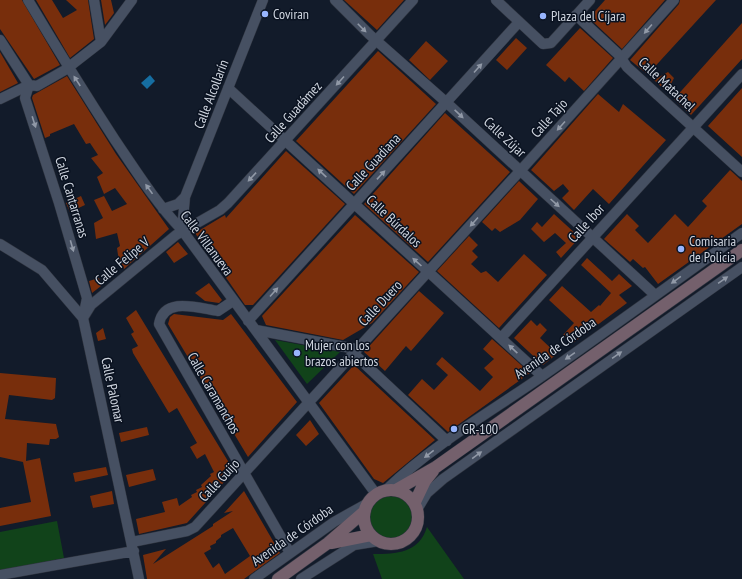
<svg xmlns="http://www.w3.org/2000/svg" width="742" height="579" font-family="'PT Sans Narrow',sans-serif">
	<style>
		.green { fill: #11431a }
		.water { fill: #166ea1 }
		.building { fill: #782e0c; fill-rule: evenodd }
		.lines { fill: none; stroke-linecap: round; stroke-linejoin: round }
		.street-casing { stroke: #2f343f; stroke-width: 11 }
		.secondary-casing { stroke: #2f343f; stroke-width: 13 }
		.street { stroke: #465062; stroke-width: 10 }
		.secondary { stroke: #74606c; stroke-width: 12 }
		.oneway { fill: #9199a7 }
		.poi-dot { fill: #98b5fd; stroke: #0a1220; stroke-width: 1.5 }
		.labels { text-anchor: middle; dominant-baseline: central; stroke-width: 3; stroke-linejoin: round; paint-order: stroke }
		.poi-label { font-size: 14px; fill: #cfd5df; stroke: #0a1220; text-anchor: start }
		.street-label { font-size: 14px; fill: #cfd5df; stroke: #0a1220 }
	</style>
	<rect width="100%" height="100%" fill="#121b2a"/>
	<!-- green -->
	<path class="green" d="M275 340 340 352 307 384Z
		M370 517a21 21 0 1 1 42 0a21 21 0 1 1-42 0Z
		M57 521 64 558 0 571V532Z
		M427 527 464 579H382L373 554C397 554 419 553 427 527Z"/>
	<!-- water -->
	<path class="water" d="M150 75 155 81 147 89 141 83Z"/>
	<!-- building -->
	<path class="building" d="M0 0H22L60 65 34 79 0 29Z
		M36 0H52L63 18 77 10 66 0H88L94 39 70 58Z
		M101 0H111L114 13 105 25Z
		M344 0H404L377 30Z
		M605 0H665L622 49 589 18Z
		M680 0H716L649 73H646L630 60 679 4Z
		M742 23V59L691 115 674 99Z
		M580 28 613 58 584 91 569 77 565 82 546 65Z
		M516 38 527 48 507 70 496 60Z
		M426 41 448 61 430 80 409 60Z
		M378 51 436 104 354 194 296 141Z
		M0 52 18 83 0 92Z
		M668 72 674 78 667 92 654 80Z
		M67 76 116 154 169 229 124 269 118 255 117 248 120 246 117 233 96 239 94 223 103 218 94 200 104 196 112 211 127 204 115 188 104 194 97 177 103 173 91 158 98 155 90 143 86 144 74 124 50 134V136L45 138 32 98 33 95Z
		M742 88V157L708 126Z
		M598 94 619 112 623 104 666 140 609 204 593 189 574 210 562 198 569 191 563 184 554 191 531 170Z
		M445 113 510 172 428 262 364 204Z
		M286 151 345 204 253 305H245L195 233 225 215 226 218Z
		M730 170 742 181V224L658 284 645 267 643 268 633 259 630 262 604 239 627 214 639 226 635 230 648 243 675 214 688 227 707 206 702 201Z
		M519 181 538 199 520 220 500 232 495 228 492 231 482 222Z
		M81 196 85 205 70 212 66 203Z
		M554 214 576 234 578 233 581 236 561 258 556 252 566 243 555 233 544 242 531 229 537 222 542 227Z
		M355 215 419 272 372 323 343 340 266 325 262 316Z
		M469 236 478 245 472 251 478 257 471 264 481 273 486 271 498 282 524 254 547 275 499 328 437 271Z
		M178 242 188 254 174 263 166 252Z
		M587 258 612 281 619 274 632 286 619 295 627 303 573 343 563 335 574 323 549 300 562 286 591 312 599 305 600 306 611 293 581 265Z
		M99 278 101 286 92 293 89 281Z
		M209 283 222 300 219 303 205 301 195 293Z
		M419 291 444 313 411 351 406 346 385 371 364 352Z
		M136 310 234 471 187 523 139 534 136 519 165 512 162 502 177 498 179 506 192 497 191 495 197 492 196 490 202 487 201 485 211 476 210 474 214 472 205 454 197 459 190 447 197 443 177 408 169 413 133 353 132 349 138 346 131 334 134 332 126 318Z
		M174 314 223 320 231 314 297 402 248 457 168 324 170 317Z
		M531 320 537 326 540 323 547 330 540 338 557 354 543 365 514 338Z
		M103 328 106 339 98 341 96 333Z
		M492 339 530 373 448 432 408 395 422 379 434 390 448 375 436 364 442 357 480 391 493 377 484 368 494 359 483 349Z
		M354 365 435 440 383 483 374 479 319 403Z
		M0 373 56 378 55 398 52 400 9 395 5 419 56 424 59 437 56 439H50L49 445 27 443 26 461 40 458 51 516 0 526V508L31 502 23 462 0 457Z
		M310 420 319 434 306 446 296 435Z
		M147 427 149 435 121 442 119 433Z
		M106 467 108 475 75 482 73 473Z
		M153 469 156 480 129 487 126 475Z
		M112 491 114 504 93 508 90 496Z
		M244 491 280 553 244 579H147L143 555 166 549 153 564 213 526V524L233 511 224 513ZM233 528 250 556 225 574 219 563 213 568 204 553 211 549 210 546 216 543V541L221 537V535Z"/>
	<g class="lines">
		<defs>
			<path id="street" d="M28 0C56 47 85 94 115 140 136 171 156 203 182 230L376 494
				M94 0 101 42
				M335 0 370 35 447 103 655 295
				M496 0 543 44 551 43 590 0
				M576 15 619 55 627 67 742 172
				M0 40 29 85 37 86 65 70 101 42 132 0
				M29 85 25 98 59 203 87 298 84 313
				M228 88 542 376
				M0 99 29 85
				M163 209 178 204 185 197
				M182 230 185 197 263 0
				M0 244 42 270 83 318 139 579
				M233 301 218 311C198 308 164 296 159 324L290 553
				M83 318 91 305 176 235 220 210 228 203 413 0
				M248 321 519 22
				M256 330 356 349
				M501 338 742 74
				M353 353 447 441
				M387 489C432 446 487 414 538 379 607 331 674 282 742 233
				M418 508 427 493 443 479 742 267
				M132 542 187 531 195 527 520 171 674 0
				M0 575 134 551
				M254 579 334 522 368 503
				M301 579 354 545 379 541"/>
			<path id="secondary" d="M364 517a27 27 0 1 1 54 0a27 27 0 1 1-54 0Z
				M396 490 436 467 742 250
				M415 502 425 481 433 471
				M331 543 371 535
				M278 579 328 543 365 511"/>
		</defs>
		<!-- street casing -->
		<use href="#street" class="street-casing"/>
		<!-- secondary casing -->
		<use href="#secondary" class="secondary-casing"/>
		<!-- street -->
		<use href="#street" class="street"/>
		<!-- secondary -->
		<use href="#secondary" class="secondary"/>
	</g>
	<!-- one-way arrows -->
	<defs><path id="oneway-solid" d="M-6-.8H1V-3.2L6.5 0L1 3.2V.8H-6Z"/></defs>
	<g class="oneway">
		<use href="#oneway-solid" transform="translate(362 28) rotate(45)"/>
		<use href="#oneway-solid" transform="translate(648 29) rotate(131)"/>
		<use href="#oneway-solid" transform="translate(478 68) rotate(-48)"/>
		<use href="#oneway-solid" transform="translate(77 81) rotate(-123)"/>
		<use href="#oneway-solid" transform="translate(340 81) rotate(132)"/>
		<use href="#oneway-solid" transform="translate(459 114) rotate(43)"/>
		<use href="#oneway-solid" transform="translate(34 122) rotate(72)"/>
		<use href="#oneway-solid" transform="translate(561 126) rotate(132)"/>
		<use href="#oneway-solid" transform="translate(322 173) rotate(-137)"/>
		<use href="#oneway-solid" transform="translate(381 175) rotate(-47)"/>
		<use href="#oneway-solid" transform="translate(252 177) rotate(133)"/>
		<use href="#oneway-solid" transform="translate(149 189) rotate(-126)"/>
		<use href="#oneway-solid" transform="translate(555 203) rotate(42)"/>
		<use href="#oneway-solid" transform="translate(474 222) rotate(132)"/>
		<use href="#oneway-solid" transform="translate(72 246) rotate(74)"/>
		<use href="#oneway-solid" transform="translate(417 262) rotate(-138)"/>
		<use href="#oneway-solid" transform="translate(676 280) rotate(144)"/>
		<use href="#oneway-solid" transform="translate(723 280) rotate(-35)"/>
		<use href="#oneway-solid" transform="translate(274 292) rotate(-48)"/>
		<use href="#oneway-solid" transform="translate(513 349) rotate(-137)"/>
		<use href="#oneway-solid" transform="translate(617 355) rotate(-35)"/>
		<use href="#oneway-solid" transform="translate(570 356) rotate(145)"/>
		<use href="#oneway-solid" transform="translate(429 454) rotate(142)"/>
		<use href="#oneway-solid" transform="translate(477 455) rotate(-36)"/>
	</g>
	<!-- markers -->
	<g class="poi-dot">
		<circle cx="265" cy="14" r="4"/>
		<circle cx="543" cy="16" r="4"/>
		<circle cx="681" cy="249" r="4"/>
		<circle cx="297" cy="353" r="4"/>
		<circle cx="454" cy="429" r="4"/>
	</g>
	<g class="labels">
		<!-- poi labels -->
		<g class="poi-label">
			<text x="273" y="14">Coviran</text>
			<text x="551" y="16">Plaza del Cíjara</text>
			<text x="689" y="241">Comisaria<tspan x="689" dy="16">de Policia</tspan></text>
			<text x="305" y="345">Mujer con los<tspan x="305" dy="16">brazos abiertos</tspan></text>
			<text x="462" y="429">GR-100</text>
		</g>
		<!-- street labels -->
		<g class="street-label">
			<text transform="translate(667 84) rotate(43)">Calle Matachel</text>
			<text transform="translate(211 94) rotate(-69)">Calle Alcollarín</text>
			<text transform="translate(293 112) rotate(-48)">Calle Guadámez</text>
			<text transform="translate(549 118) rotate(-48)">Calle Tajo</text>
			<text transform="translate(505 137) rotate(43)">Calle Zújar</text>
			<text transform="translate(373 162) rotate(-47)">Calle Guadiana</text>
			<text transform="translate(72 197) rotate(73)">Calle Cantarranas</text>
			<text transform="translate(394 221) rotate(43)">Calle Búrdalos</text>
			<text transform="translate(586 223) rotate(-48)">Calle Ibor</text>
			<text transform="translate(207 243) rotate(53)">Calle Villanueva</text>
			<text transform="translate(122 261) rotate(-40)">Calle Felipe V</text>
			<text transform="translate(380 303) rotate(-47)">Calle Duero</text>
			<text transform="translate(555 348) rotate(-35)">Avenida de Córdoba</text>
			<text transform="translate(113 390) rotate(78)">Calle Palomar</text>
			<text transform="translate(214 393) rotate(60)">Calle Caramanchos</text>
			<text transform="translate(219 480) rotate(-47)">Calle Guijo</text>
			<text transform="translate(292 535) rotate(-35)">Avenida de Córdoba</text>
		</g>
	</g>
</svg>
